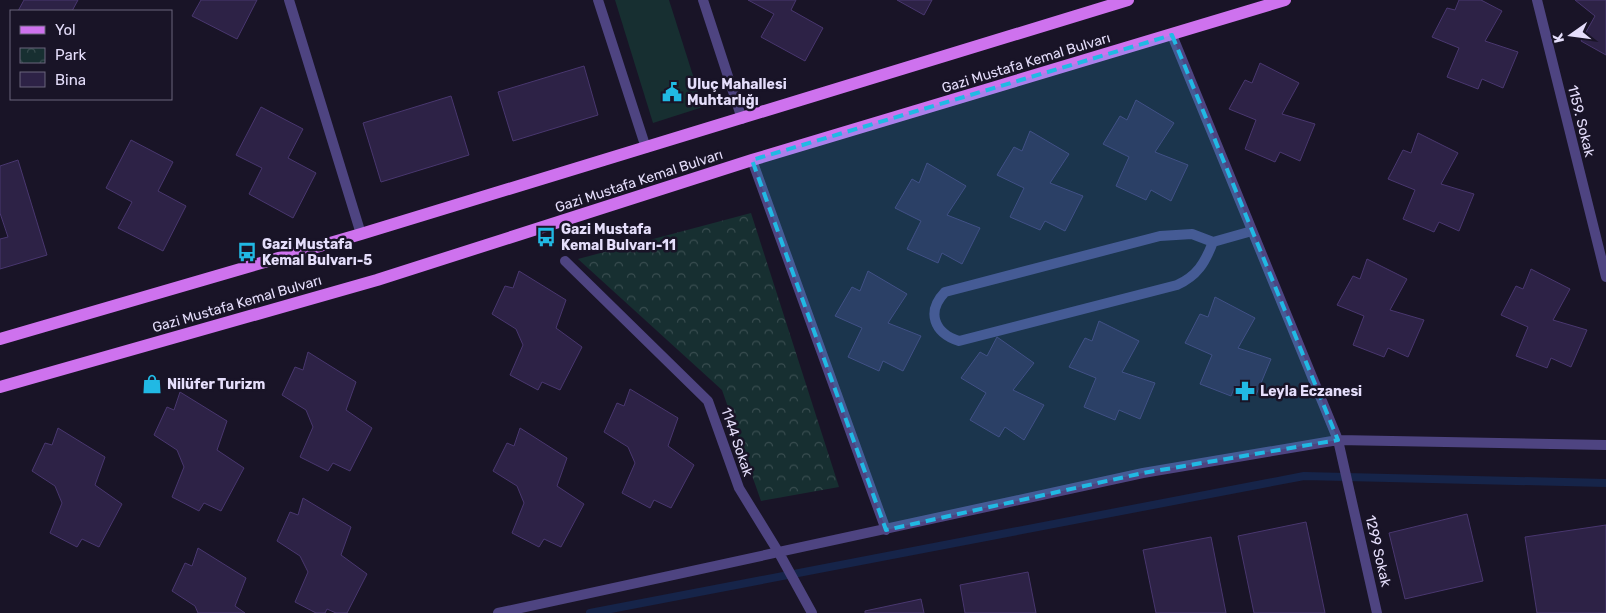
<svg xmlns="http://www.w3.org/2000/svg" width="1606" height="613" font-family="Rubik,sans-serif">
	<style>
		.green { fill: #172f31 }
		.park { fill: url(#park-crowns) }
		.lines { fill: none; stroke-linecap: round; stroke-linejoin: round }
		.stream { stroke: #162449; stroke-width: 8 }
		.building { fill: #2d2246; stroke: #49376f }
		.lane { stroke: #4e4481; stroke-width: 10 }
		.street { stroke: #4e4481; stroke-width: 10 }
		.primary { stroke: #ce72ee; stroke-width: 12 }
		.marked { fill: #21b9e4; fill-opacity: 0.2; stroke: #21b9e4; stroke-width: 4; stroke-dasharray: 10 6; stroke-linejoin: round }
		.labels { text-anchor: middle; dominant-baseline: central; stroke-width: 5; stroke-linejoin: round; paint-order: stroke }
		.street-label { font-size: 14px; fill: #e5defb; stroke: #191427 }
		.poi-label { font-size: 14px; font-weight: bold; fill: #e5defb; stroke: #191427; text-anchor: start }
	</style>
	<defs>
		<pattern id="park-crowns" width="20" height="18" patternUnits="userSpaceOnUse" patternTransform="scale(1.25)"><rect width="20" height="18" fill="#172f31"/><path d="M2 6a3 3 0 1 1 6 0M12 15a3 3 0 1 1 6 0" fill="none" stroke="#394d50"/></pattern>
	</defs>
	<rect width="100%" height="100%" fill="#191427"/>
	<!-- green -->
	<path class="green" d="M615 0H669L703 107 653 123Z"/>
	<!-- park -->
	<path class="park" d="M751 213 839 487 761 501 722 390 578 259Z"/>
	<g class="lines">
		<!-- stream -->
		<path class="stream" d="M590 613 1304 476 1606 483"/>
	</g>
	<!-- building -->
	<path class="building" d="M24 0H78L72 11H18Z
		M201 0H257L237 39 192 16Z
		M748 0H796L791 10 823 28 805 61 761 37 774 14Z
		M897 0H932L924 15Z
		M1459 0H1481L1502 11 1485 41 1518 52 1503 88 1482 79 1478 89 1447 77 1459 48 1432 37 1447 8 1455 10Z
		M1575 0H1606V55L1581 41 1595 16Z
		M1260 63 1299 83 1282 114 1315 124 1300 161 1280 152 1275 162 1245 149 1256 120 1229 109 1245 80 1252 83Z
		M584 66 598 115 513 141 498 92Z
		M451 96 469 155 381 182 363 123Z
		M1136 100 1174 123 1155 152 1188 165 1171 201 1151 190 1146 200 1116 186 1129 157 1103 144 1120 116 1127 120Z
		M261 107 303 129 288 158 316 173 293 218 249 194 262 168 236 155Z
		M1030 131 1069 154 1050 183 1083 196 1065 231 1045 221 1040 230 1010 217 1024 188 997 175 1014 147 1022 151Z
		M1418 133 1458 153 1441 184 1474 194 1459 231 1439 222 1434 232 1403 219 1415 190 1388 179 1403 150 1411 153Z
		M131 140 173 162 158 191 186 206 163 251 118 228 132 202 106 188Z
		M18 160 47 255 0 269V239L8 237 0 213V166Z
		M927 163 966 186 947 215 980 228 962 264 942 253 938 263 907 249 921 221 895 208 912 179 919 183Z
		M1367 259 1407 279 1390 310 1424 320 1408 357 1388 348 1384 357 1353 345 1364 316 1337 305 1353 276 1360 279Z
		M1531 269 1570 289 1553 320 1587 330 1571 367 1551 358 1547 368 1516 356 1528 327 1501 315 1516 286 1523 289Z
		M519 271 566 300 556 328 582 347 560 390 542 382 538 390 510 375 523 345 516 329 492 314 505 286 513 288Z
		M868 271 907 294 888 323 921 336 903 371 883 361 879 371 848 357 862 328 835 316 852 287 860 291Z
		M1215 297 1255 318 1238 348 1271 359 1256 395 1235 386 1231 396 1200 384 1212 355 1185 343 1200 314 1208 317Z
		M1099 321 1139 341 1122 372 1155 383 1140 419 1119 410 1115 420 1084 407 1096 378 1069 367 1085 338 1092 341Z
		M997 337 1034 363 1013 390 1044 405 1024 440 1005 427 999 437 970 420 986 393 961 378 980 352 987 356Z
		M308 352 356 382 346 410 372 428 350 471 333 463 328 471 300 457 313 427 306 410 282 395 295 367 303 370Z
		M630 389 678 418 668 446 694 465 671 508 654 500 650 508 622 493 635 463 628 447 604 432 617 403 624 406Z
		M180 392 227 421 217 450 244 468 221 511 204 503 199 511 172 497 184 467 177 450 154 435 167 407 174 410Z
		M58 428 105 457 95 485 122 504 99 547 82 539 77 547 50 533 62 503 55 486 32 471 45 443 52 445Z
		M520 428 567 458 557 486 584 504 561 547 544 539 539 547 512 533 524 503 517 486 493 471 507 443 514 446Z
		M303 498 351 527 341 555 367 574 347 613H336L327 609 325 613H316L295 602 308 572 300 556 277 541 290 512 298 515Z
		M1467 514 1483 581 1405 599 1389 533Z
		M1306 522 1325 613H1254L1238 536Z
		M1606 525V613H1537L1525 537Z
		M1211 537 1226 613H1156L1143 550Z
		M198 548 246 578 235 606 245 613H198L195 606 172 591 185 563 192 566Z
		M1028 572 1036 613H965L960 585Z
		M921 599 924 613H865V611Z"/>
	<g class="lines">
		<!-- lane -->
		<path class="lane" d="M1213 242C1205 263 1197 276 1177 285L959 341C934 333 926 312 945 292L1160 236 1192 234 1213 242 1252 231"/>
		<!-- street -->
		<path class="street" d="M289 0 361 234
			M598 0 646 148
			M703 0 742 119
			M1537 0 1606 277
			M1172 35 1338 440 1377 613
			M752 160 886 530
			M565 261 708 401 739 488 779 553 812 613
			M498 613 1143 473 1338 440 1606 445"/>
		<!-- primary -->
		<path class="primary" d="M0 339 361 234 1128 0
			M0 387 377 280 752 160 1285 0"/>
	</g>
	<!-- marked area -->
	<path class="marked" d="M1172 35 1338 440 1143 473 886 530 752 160Z"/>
	<!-- icons -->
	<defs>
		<symbol id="civic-bare" viewBox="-9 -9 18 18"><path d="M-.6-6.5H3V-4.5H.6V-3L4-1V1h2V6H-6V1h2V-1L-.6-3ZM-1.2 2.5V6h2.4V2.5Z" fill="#21b9e4" stroke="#191427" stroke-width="2.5" paint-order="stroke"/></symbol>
		<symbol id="bus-bare" viewBox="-9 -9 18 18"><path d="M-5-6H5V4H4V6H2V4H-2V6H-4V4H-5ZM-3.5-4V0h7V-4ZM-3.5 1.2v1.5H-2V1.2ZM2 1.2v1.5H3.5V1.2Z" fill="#21b9e4" stroke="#191427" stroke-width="2.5" paint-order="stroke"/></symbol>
		<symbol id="shop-bare" viewBox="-9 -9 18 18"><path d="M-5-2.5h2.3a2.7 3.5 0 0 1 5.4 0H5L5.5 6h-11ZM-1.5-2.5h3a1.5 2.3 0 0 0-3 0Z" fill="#21b9e4" stroke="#191427" stroke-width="2.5" paint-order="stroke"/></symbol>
		<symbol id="pharmacy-bare" viewBox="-9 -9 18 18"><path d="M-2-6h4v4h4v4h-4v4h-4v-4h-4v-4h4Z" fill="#21b9e4" stroke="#191427" stroke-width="2.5" paint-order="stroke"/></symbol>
	</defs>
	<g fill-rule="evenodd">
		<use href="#civic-bare" x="658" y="78" width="28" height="28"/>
		<use href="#bus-bare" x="532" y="223" width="28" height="28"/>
		<use href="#bus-bare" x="233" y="238" width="28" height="28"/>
		<use href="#shop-bare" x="138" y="370" width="28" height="28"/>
		<use href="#pharmacy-bare" x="1231" y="377" width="28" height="28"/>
	</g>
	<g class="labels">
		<!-- street labels -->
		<g class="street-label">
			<text transform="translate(1026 63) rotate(-17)">Gazi Mustafa Kemal Bulvarı</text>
			<text transform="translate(1581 121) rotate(76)">1159. Sokak</text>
			<text transform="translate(639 181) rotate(-18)">Gazi Mustafa Kemal Bulvarı</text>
			<text transform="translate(237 304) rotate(-16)">Gazi Mustafa Kemal Bulvarı</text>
			<text transform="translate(737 442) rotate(71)">1144 Sokak</text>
			<text transform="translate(1378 551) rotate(77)">1299 Sokak</text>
		</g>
		<!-- poi labels -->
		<g class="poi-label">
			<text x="687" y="84">Uluç Mahallesi<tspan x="687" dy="16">Muhtarlığı</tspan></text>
			<text x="561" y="229">Gazi Mustafa<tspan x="561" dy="16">Kemal Bulvarı-11</tspan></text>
			<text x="262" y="244">Gazi Mustafa<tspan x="262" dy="16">Kemal Bulvarı-5</tspan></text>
			<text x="167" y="384">Nilüfer Turizm</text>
			<text x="1260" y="391">Leyla Eczanesi</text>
		</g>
	</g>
	<!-- legend -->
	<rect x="10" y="10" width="162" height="90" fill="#191427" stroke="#6b657c"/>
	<rect x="20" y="26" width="25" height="8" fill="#ce72ee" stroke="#6b657c"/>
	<text x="55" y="35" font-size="15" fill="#e5defb">Yol</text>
	<rect x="20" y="48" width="25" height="15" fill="url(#park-crowns)" stroke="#6b657c"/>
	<text x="55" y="60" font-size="15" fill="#e5defb">Park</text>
	<rect x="20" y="72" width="25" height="15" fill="#2d2246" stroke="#6b657c"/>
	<text x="55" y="85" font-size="15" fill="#e5defb">Bina</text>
	<!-- north arrow -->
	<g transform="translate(1571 35) rotate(256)" stroke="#191427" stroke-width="4" paint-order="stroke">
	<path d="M0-4L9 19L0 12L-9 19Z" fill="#e5defb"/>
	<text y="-8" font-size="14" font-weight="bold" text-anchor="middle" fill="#e5defb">K</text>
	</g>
</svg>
